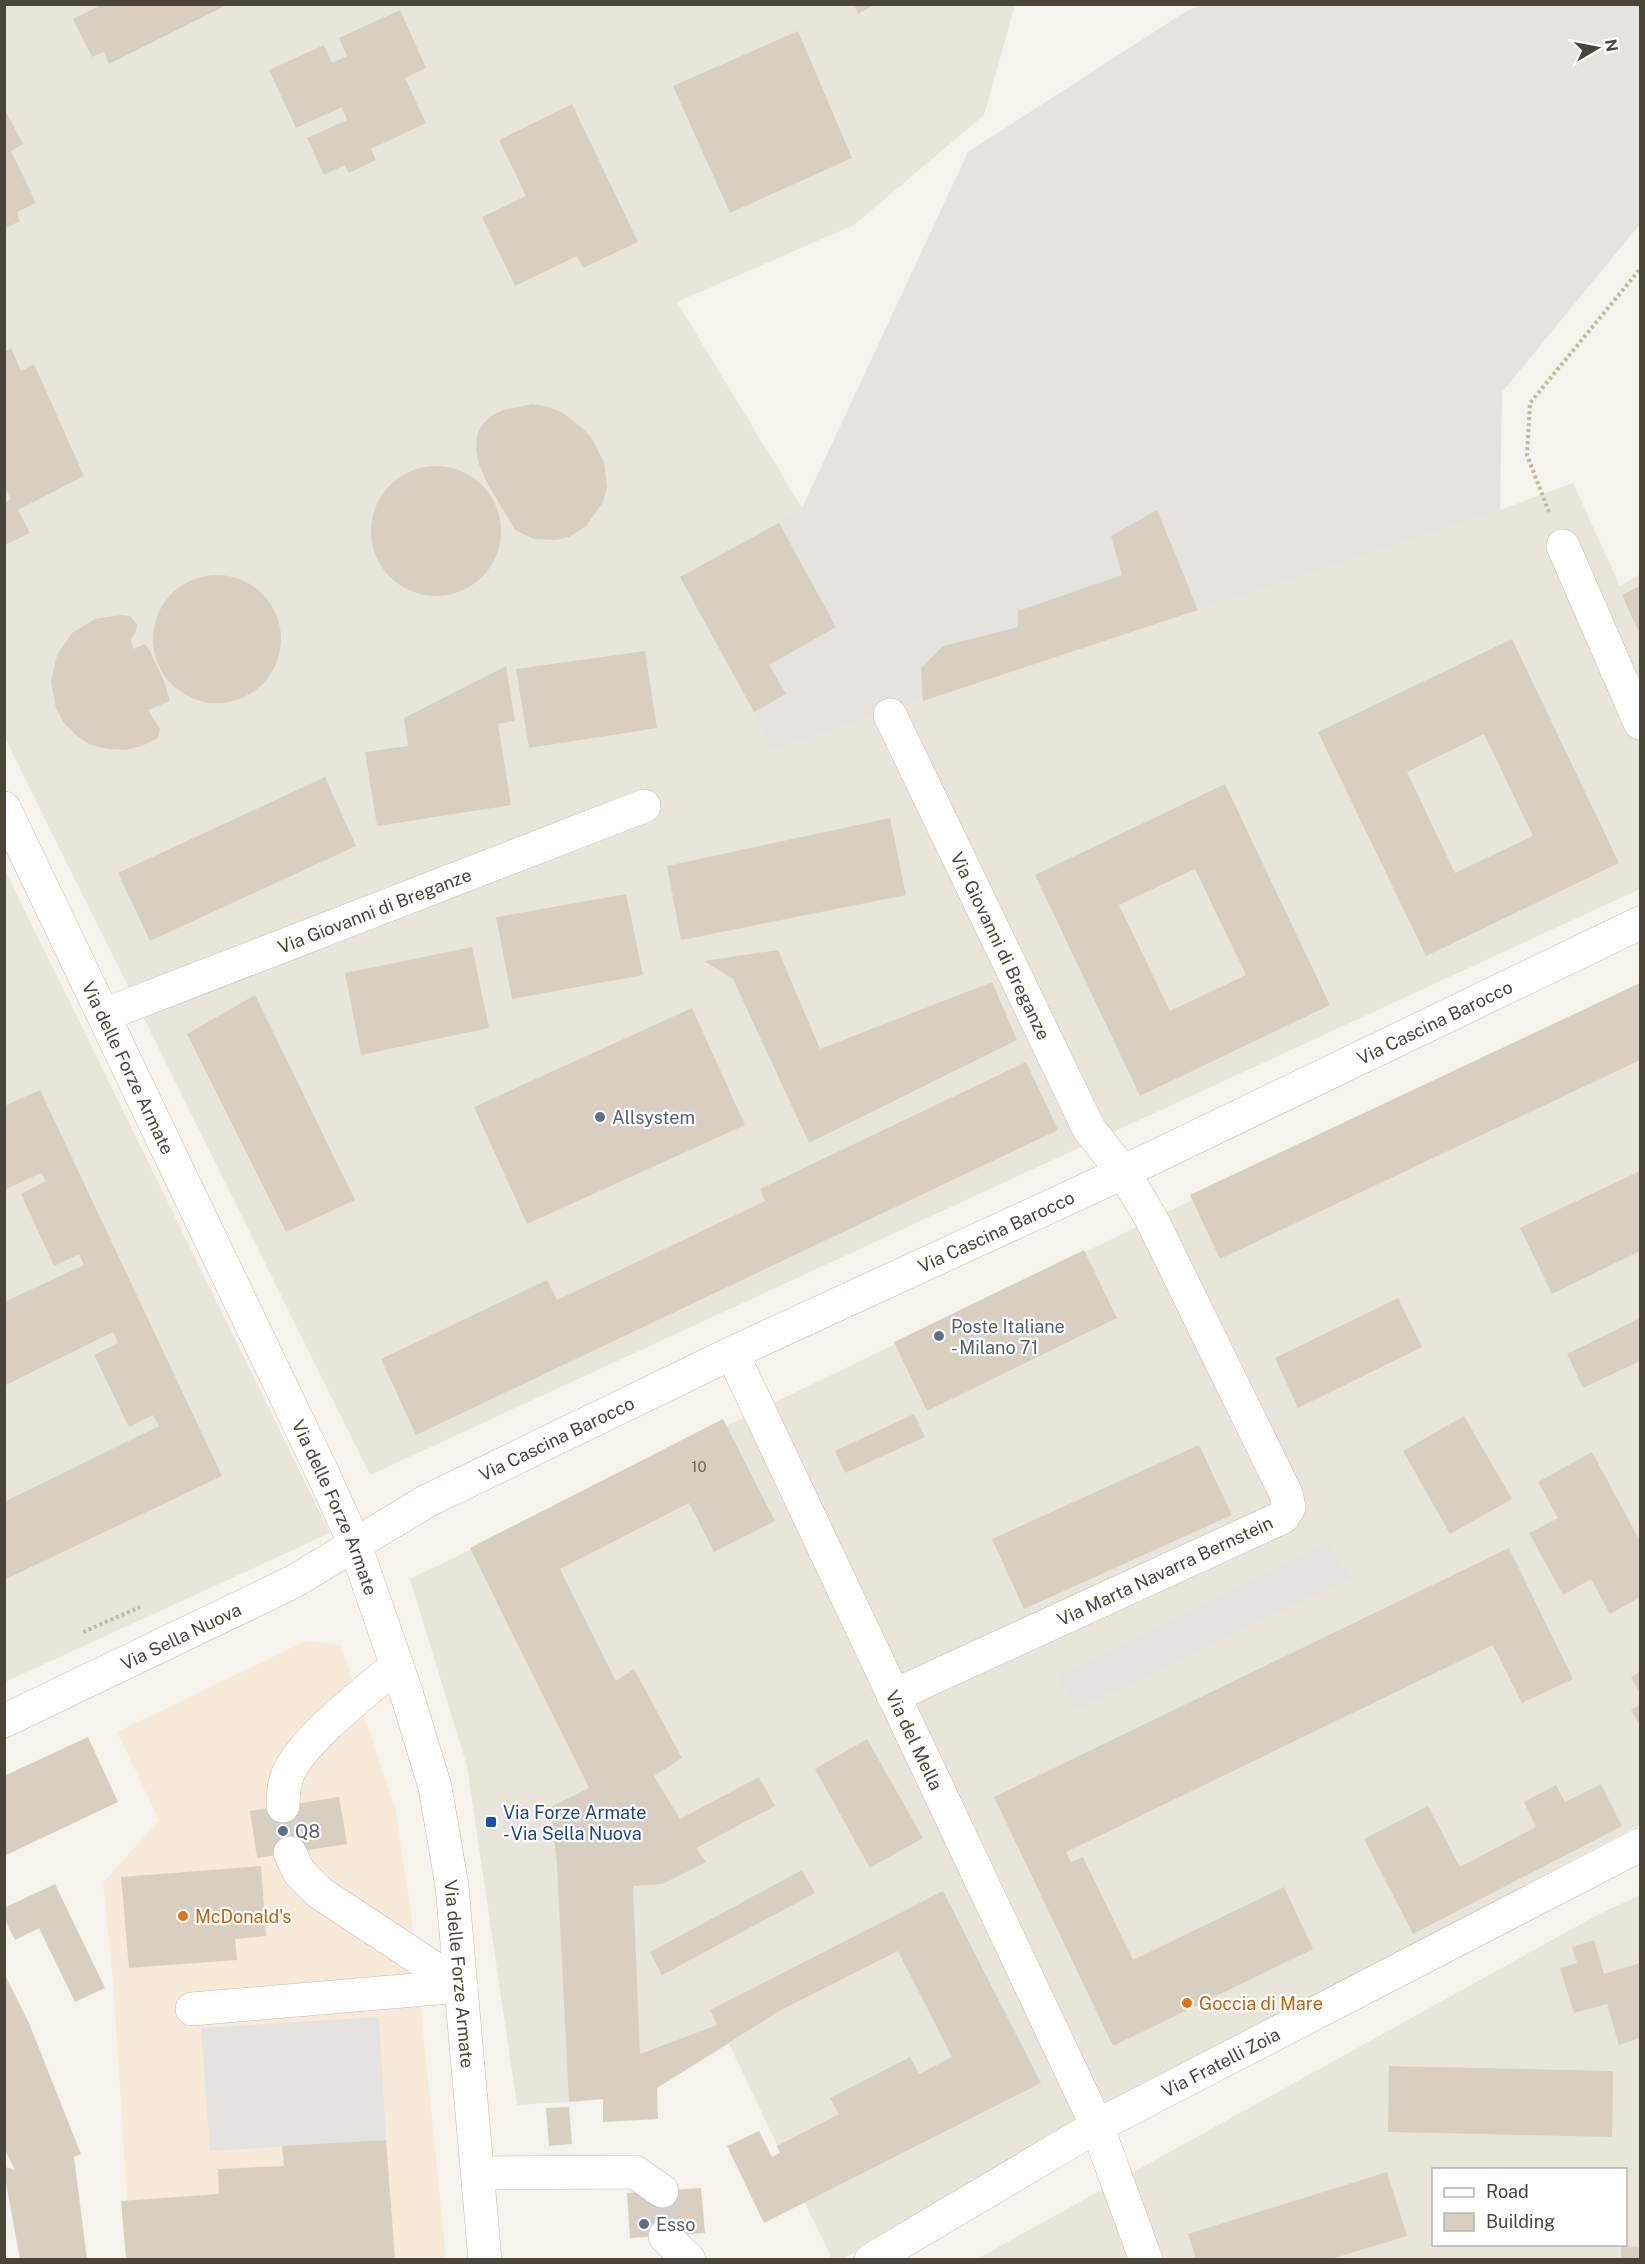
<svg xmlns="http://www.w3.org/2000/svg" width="1645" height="2264" font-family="'Public Sans',sans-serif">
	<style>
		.residential { fill: #eae5da; fill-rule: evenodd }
		.commercial { fill: #f7ead8 }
		.industrial { fill: #e6e2dd }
		.parking { fill: #e5e3e0 }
		.building { fill: #d8cfc1; fill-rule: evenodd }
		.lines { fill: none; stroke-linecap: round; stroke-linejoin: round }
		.minor-tunnel { stroke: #d4d0c8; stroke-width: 33; stroke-dasharray: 33 16; stroke-linecap: butt }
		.minor-casing { stroke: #c2bbae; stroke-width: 34 }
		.path { stroke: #c4b79f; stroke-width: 4; stroke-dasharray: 3 3; stroke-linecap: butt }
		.minor { stroke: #fff; stroke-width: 33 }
		.service-dot { fill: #5c6f8a; stroke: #fff; stroke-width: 2 }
		.transit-dot { fill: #1a4fb4; stroke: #fff; stroke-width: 2 }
		.food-dot { fill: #e8710a; stroke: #fff; stroke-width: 2 }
		.labels { text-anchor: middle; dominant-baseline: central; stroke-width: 4.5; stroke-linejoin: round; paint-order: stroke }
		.number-label { font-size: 15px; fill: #6e675b }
		.street-label { font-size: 18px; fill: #4b4439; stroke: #fff }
		.service-label { font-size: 18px; fill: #4e5e75; stroke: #fff; text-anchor: start }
		.transit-label { font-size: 18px; fill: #164399; stroke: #fff; text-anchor: start }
		.food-label { font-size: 18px; fill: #c56008; stroke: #fff; text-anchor: start }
	</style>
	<rect width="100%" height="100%" fill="#f6f3ec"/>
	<!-- residential -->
	<path class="residential" d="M5 5H1015L984 115 854 225 677 302 802 508 779 523 754 712 771 751 1500 510 1573 483 1620 586 1640 574V889L370 1475 5 738Z
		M4 868 330 1533 5 1682H4Z
		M1640 983V1825L1106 2106 843 2259H832L729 2044 642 2097 517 2105 467 1766 410 1579Z
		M1640 1895V2259L975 2260 1599 1914ZM1434 2170H1626V2244H1434Z"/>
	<!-- commercial -->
	<path class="commercial" d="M306 1641 341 1645 395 1808 411 1911 446 2259H131L113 1980 103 1883 159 1820 117 1732Z"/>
	<!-- industrial -->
	<path class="industrial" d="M1203 4 1640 5V224L1502 392 1500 510 771 751 754 712 680 577 802 508 968 152 1185 12Z"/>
	<!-- parking -->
	<path class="parking" d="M1328 1542 1350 1578 1077 1709 1057 1676Z
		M379 2017 386 2140 210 2151 201 2028Z"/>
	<!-- building -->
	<path class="building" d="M103 4H229L109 64 104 52 92 57 73 19Z
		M854 4H876L858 14Z
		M400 10 426 68 405 78 426 123 371 149 376 160 349 173 345 165 324 175 307 138 347 120 342 107 296 128 269 70 324 45 332 63 347 56 339 38Z
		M798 31 852 158 730 213 673 86Z
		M572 104 638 242 583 268 577 256 515 286 482 217 526 196 499 140Z
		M4 108 23 144 11 151 36 203 17 212 20 221 4 229Z
		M11 348 21 371 34 364 84 476 18 510 30 533 5 545V502L11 499 4 487V352Z
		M532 404 549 407 563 413 580 426 591 437 604 462 607 487 603 502 586 526 569 537 556 540 534 539 515 530 486 481 479 464 476 450 477 435 482 425 491 416 503 410Z
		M371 531a65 65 0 1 1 130 0a65 65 0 1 1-130 0Z
		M1157 510 1198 610 923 701 921 668 943 646 1018 627V611L1122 575 1111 536Z
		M779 523 836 627 769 665 786 694 754 712 680 577Z
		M153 639a64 64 0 1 1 128 0a64 64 0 1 1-128 0Z
		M1640 586V635L1622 595Z
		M122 615 130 616 137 624 136 632 131 639 133 649 145 644 150 651 164 681 170 701 148 710 160 729 158 738 142 746 125 750 108 749 91 745 77 736 64 723 56 708 51 682 57 655 72 633 95 619Z
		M1512 639 1619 863 1426 956 1318 732ZM1484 734 1533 836 1455 873 1407 772Z
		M645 651 657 728 529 748 516 669Z
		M506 666 515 721 498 724 511 805 377 826 365 752 408 746 404 718Z
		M325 777 356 846 150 941 118 873Z
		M1225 784 1330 1005 1140 1096 1035 875ZM1195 869 1246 975 1170 1011 1119 905Z
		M890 818 906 895 681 940 667 866Z
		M626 894 643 975 512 999 496 917Z
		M472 947 489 1028 361 1055 345 973Z
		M778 950 820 1049 992 982 1017 1040 809 1143 733 979 704 961Z
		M1640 983V1060L1220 1259 1190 1195Z
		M255 995 355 1200 286 1232 187 1034Z
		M692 1008 745 1125 527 1224 474 1107Z
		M1026 1062 1058 1130 416 1435 381 1359 547 1280 557 1300 765 1201 760 1189Z
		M40 1090 222 1476 4 1580V1502L159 1426 153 1415 129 1427 94 1355 118 1343 113 1332 4 1386V1302L84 1265 79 1254 54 1266 21 1194 46 1181 41 1173 4 1190V1106Z
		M1640 1171V1251L1552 1294 1520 1228Z
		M1084 1250 1117 1318 927 1411 894 1342Z
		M1398 1298 1422 1347 1298 1408 1275 1358Z
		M1640 1318V1361L1583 1388 1567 1354Z
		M914 1414 925 1437 845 1473 835 1451Z
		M1464 1416 1512 1499 1450 1534 1403 1451Z
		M723 1419 775 1521 714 1552 689 1503 560 1569 616 1681 634 1669 682 1758 654 1776 680 1819 759 1777 775 1806 696 1848 706 1862 662 1884 633 1886 640 2054 717 2025 710 2010 943 1891 1041 2083 764 2223 727 2146 759 2131 772 2157 780 2153 777 2146 839 2114 830 2098 910 2057 919 2074 952 2057 898 1951 779 2011 657 2088 658 2119 603 2122V2099L569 2102 557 1865 551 1807 589 1788 470 1548Z
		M1199 1445 1232 1515 1024 1609 992 1539Z
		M1592 1452 1640 1541V1597L1610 1614 1591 1579 1563 1595 1529 1533 1558 1518 1538 1482Z
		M1509 1548 1573 1679 1522 1703 1493 1645 1066 1852 1071 1862 1083 1857 1133 1960 1284 1887 1313 1949 1113 2046 994 1797Z
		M1640 1672V1694L1631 1677Z
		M1640 1705V1726L1631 1710Z
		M88 1737 118 1802 4 1856V1776Z
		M867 1739 923 1838 870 1868 815 1769Z
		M1601 1784 1622 1826 1413 1934 1364 1839 1428 1806 1460 1867 1536 1827 1524 1802 1556 1785 1565 1802Z
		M339 1797 347 1844 257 1858 250 1811Z
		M261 1866 266 1936 235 1939 237 1960 129 1968 121 1877Z
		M802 1870 815 1893 662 1975 650 1952Z
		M55 1884 105 1988 75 2002 39 1928 15 1940 4 1918V1908Z
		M1594 1940 1604 1974 1640 1963V2038L1619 2045 1607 2004 1574 2013 1560 1968 1577 1963 1572 1947Z
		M4 1973 29 2023 81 2154 74 2157 87 2259H20L5 2178V2167L15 2170 4 2148Z
		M1389 2066 1613 2071 1612 2137 1388 2132Z
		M569 2107 572 2144 549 2146 546 2108Z
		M386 2140 395 2259H126L121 2201 219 2194 218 2169 284 2166 282 2146Z
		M1387 2172 1407 2236 1331 2259H1196L1188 2234Z
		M701 2188 705 2233 630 2238 627 2193Z
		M1621 2246 1640 2247V2259H1621Z"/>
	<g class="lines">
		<!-- minor-tunnel -->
		<path class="minor-tunnel" d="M283 1806 290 1853
			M662 2191 665 2236"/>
		<defs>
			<g id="minor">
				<path d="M1563 546 1640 723"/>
				<path id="s1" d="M890 715 1089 1129 1123 1172 1151 1218 1286 1494 1289 1507 1283 1517 893 1696"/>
				<path id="s2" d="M4 808 324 1476 355 1545 406 1692 435 1787 452 1886 485 2260"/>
				<path id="s3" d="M104 1015 644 806"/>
				<path id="s4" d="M732 1353 1097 2126 1146 2260"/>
				<path id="s5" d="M4 1721 293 1582 427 1501 732 1353 1090 1188 1640 923"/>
				<path d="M283 1806C283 1795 284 1783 288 1774 303 1739 367 1691 397 1665"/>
				<path d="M290 1853 299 1872 320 1893 461 1986"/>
				<path d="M192 2009 461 1986"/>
				<path d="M478 2173 635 2172 662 2191"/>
				<path d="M665 2236 689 2260"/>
				<path id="s6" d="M871 2260 1097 2126 1640 1845"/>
			</g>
		</defs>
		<!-- minor casing -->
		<use href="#minor" class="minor-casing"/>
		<!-- path -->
		<path class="path" d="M1549 512 1527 455 1530 403 1640 269
			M83 1632 140 1607"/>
		<!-- minor -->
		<use href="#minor" class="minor"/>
	</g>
	<!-- markers -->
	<g class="service-dot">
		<circle cx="600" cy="1117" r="6"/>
		<circle cx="939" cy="1336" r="6"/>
		<circle cx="283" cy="1831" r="6"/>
		<circle cx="644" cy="2224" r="6"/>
	</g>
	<rect class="transit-dot" x="485" y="1816" width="12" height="12" rx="3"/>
	<g class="food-dot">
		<circle cx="183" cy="1916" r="6"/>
		<circle cx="1187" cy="2003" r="6"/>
	</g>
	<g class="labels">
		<!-- number labels -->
		<g class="number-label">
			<text x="699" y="1466">10</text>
		</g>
		<!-- street labels -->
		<g class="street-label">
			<text stroke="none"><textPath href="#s3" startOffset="290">Via Giovanni di Breganze</textPath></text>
			<text stroke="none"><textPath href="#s1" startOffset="256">Via Giovanni di Breganze</textPath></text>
			<text stroke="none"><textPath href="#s5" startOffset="1593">Via Cascina Barocco</textPath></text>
			<text stroke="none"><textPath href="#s2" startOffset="288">Via delle Forze Armate</textPath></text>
			<text stroke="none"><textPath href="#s5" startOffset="1107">Via Cascina Barocco</textPath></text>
			<text stroke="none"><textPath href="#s5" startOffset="621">Via Cascina Barocco</textPath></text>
			<text stroke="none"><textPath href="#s2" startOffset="774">Via delle Forze Armate</textPath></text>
			<text transform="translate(1165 1571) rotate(-25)">Via Marta Navarra Bernstein</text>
			<text stroke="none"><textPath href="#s5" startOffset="196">Via Sella Nuova</textPath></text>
			<text stroke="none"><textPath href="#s4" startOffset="428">Via del Mella</textPath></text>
			<text stroke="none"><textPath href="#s2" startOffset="1260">Via delle Forze Armate</textPath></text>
			<text stroke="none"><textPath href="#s6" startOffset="402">Via Fratelli Zoia</textPath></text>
		</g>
		<!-- service labels -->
		<g class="service-label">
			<text x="612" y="1117">Allsystem</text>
			<text x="951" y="1326">Poste Italiane<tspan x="951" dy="21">- Milano 71</tspan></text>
			<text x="295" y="1831">Q8</text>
			<text x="656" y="2224">Esso</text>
		</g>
		<!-- transit labels -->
		<g class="transit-label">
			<text x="503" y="1812">Via Forze Armate<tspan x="503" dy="21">- Via Sella Nuova</tspan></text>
		</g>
		<!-- food labels -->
		<g class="food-label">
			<text x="195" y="1916">McDonald's</text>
			<text x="1199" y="2003">Goccia di Mare</text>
		</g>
	</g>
	<!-- border -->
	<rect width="1645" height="2264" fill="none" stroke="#4b4439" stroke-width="12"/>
	<!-- legend -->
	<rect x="1432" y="2168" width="195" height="78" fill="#ffffff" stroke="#b7b4b0" stroke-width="1.5"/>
	<rect x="1444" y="2188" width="30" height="9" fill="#ffffff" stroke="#b7b4b0" stroke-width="1.5"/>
	<text x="1486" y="2198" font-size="18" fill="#4b4439">Road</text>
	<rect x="1444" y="2213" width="30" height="18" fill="#d8cfc1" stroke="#b7b4b0" stroke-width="1.5"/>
	<text x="1486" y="2228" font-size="18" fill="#4b4439">Building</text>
	<!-- north arrow -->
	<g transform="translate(1597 48) rotate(80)" stroke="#ffffff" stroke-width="4.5" paint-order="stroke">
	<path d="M0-4.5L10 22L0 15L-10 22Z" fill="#4b4439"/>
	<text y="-9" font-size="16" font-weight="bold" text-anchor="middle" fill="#4b4439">N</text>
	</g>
</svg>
